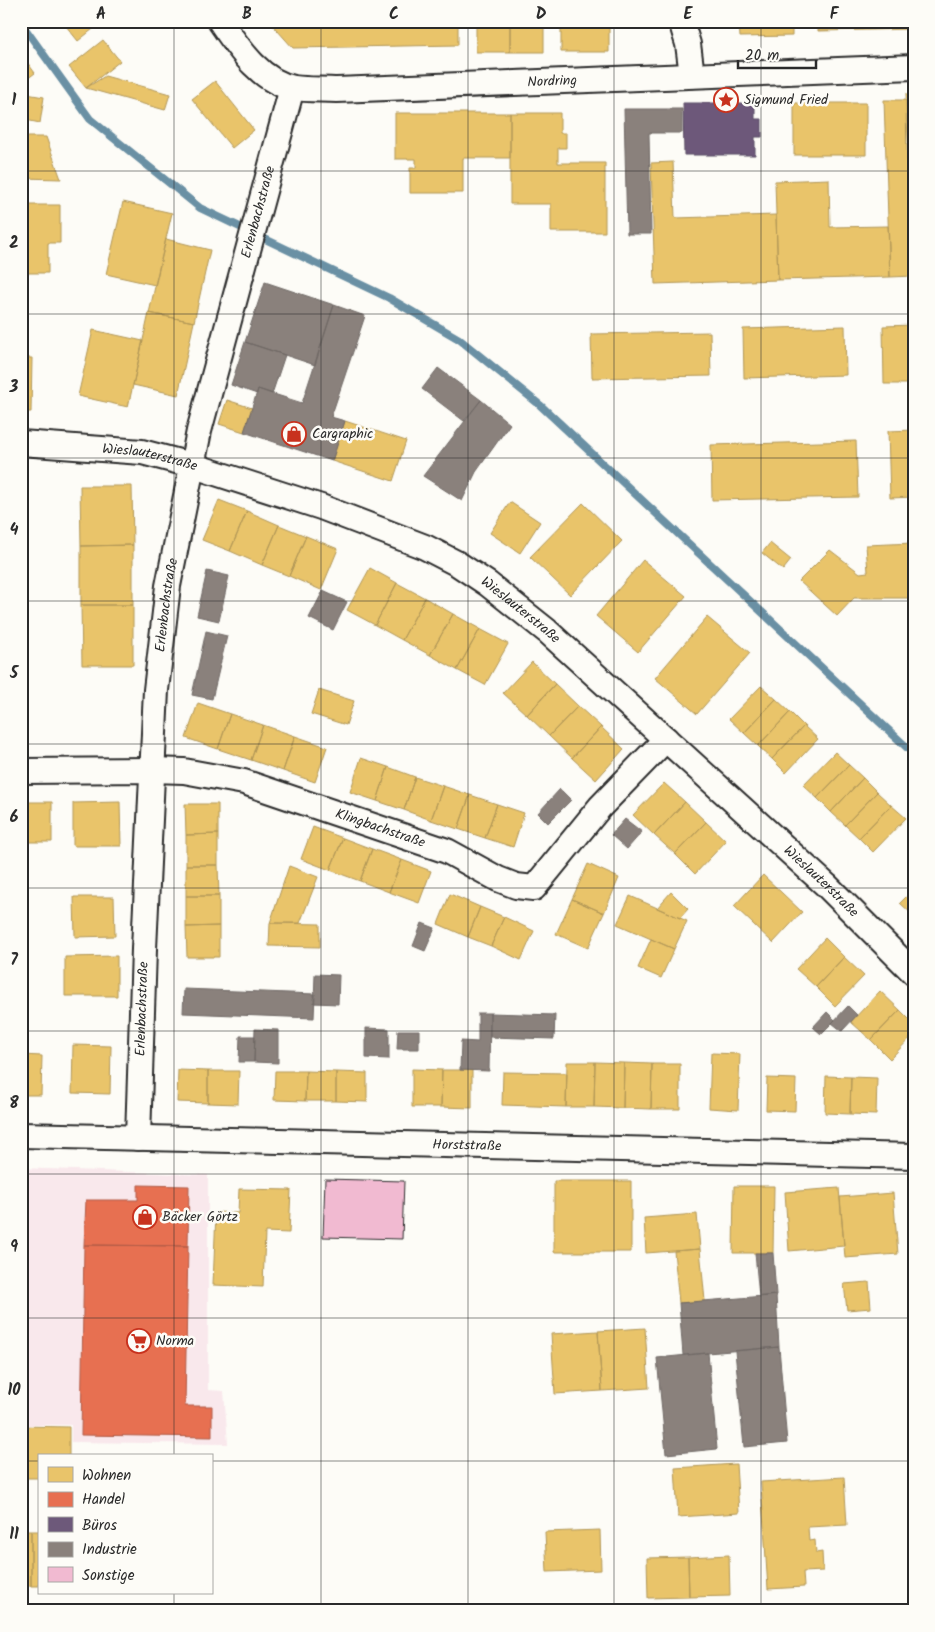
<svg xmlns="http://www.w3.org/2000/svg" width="935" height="1632" font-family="Kalam,sans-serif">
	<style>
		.built { fill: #f9e8ec }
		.homes { fill: #e9c46a; stroke: #b09657 }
		.shops { fill: #e76f51; stroke: #af5b46 }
		.offices { fill: #6d597a; stroke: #594b62 }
		.industry { fill: #8a817c; stroke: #6e6764 }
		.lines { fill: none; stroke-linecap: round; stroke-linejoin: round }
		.stream { stroke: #6a90a4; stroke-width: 8 }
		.building { fill: #f1bad1; stroke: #2b2b2b }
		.minor-casing { stroke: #2b2b2b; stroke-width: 28 }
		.minor { stroke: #fdfcf7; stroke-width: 24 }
		.grid { fill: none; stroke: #2b2b2b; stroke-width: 1; stroke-opacity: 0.55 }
		.labels { text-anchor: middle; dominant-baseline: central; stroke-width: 5; stroke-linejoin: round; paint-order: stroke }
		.street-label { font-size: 14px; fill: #2b2b2b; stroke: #fdfcf7 }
		.poi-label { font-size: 14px; fill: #2b2b2b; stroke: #fdfcf7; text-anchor: start }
		.neatline { fill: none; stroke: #2b2b2b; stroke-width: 2 }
		.grid-label { font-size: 16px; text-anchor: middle; font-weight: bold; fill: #2b2b2b }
	</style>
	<rect width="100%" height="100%" fill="#fdfcf7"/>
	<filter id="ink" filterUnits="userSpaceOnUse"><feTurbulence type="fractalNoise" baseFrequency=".02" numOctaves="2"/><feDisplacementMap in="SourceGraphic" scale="10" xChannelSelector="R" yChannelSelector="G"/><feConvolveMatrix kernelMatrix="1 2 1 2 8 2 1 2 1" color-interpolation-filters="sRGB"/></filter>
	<g filter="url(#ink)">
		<!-- built -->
		<path class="built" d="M21 1168 208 1175V1390L224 1391 228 1444 71 1442V1425H21Z"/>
		<!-- homes -->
		<path class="homes" d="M62 21H103L78 41Z
			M269 21H458V45L293 48Z
			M476 21H510V52H476Z
			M510 21H544V52H510Z
			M561 21H609V52H561Z
			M739 21H792V36L740 37Z
			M818 21H873V30L818 31Z
			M873 21H914V29L873 30Z
			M103 40 120 61 86 88 69 67Z
			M21 54 35 73 27 79 21 78Z
			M105 76 170 94 165 110 86 88Z
			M215 81 254 130 232 148 192 99Z
			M21 93 44 97 40 123 21 119Z
			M914 93V160L909 161 906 94Z
			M884 100H906L907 162H914V276L890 277Z
			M794 103H866V155H794Z
			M395 113H510V158H463V193H410V168H416V159H395Z
			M510 113H560V133H566V148H558V163H605V232H551V204H510Z
			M21 137H46L61 179 21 178Z
			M673 162 675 218 776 215 778 280 655 284 651 163Z
			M829 179 830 227 888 226 890 277 778 280 775 181Z
			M123 202 172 213 155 285 106 274Z
			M21 205H60V243H48V273H21Z
			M166 239 210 250 194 322 149 313Z
			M149 313 194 322 178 395 133 385Z
			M914 325V384H884L883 326Z
			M845 326 846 375 744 378 743 329Z
			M93 330 143 341 128 407 78 396Z
			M710 332 711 376 592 378 591 334Z
			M21 358H32L31 412H21Z
			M227 400 252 408 244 432 219 424Z
			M345 421 406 441 393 481 332 461Z
			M914 430V497L890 498 888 431Z
			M856 441 858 497 712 500 711 445Z
			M80 486H132L133 545 81 546Z
			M219 500 247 511 230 551 202 540Z
			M510 502 540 522 520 553 490 533Z
			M583 503 622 541 570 595 530 557Z
			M247 511 279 525 262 565 230 551Z
			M279 525 306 536 289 576 262 565Z
			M306 536 338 549 321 590 289 576Z
			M770 543 791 560 783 570 762 553Z
			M914 543V598H854L837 616 799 581 830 550 860 573 868 572 866 545Z
			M133 545V605H81V546Z
			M643 560 686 596 638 652 596 616Z
			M370 568 397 583 375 625 347 610Z
			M397 583 425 598 402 640 375 625Z
			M425 598 453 614 430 655 402 640Z
			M81 605H133V665H82Z
			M453 614 480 629 457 670 430 655Z
			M707 617 750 653 697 714 655 678Z
			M480 629 508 644 485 685 457 670Z
			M532 662 555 684 527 715 503 693Z
			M555 684 578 706 549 736 527 715Z
			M761 686 776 699 744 733 729 719Z
			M319 690 354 701 346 725 311 714Z
			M776 699 790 712 758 746 744 733Z
			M198 703 230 714 218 749 186 738Z
			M578 706 601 727 572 758 549 736Z
			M790 712 804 726 772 759 758 746Z
			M230 714 263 725 251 760 218 749Z
			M263 725 295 736 283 771 251 760Z
			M804 726 818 739 786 773 772 759Z
			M601 727 624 749 596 780 572 758Z
			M295 736 327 747 315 782 283 771Z
			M835 752 849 765 817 798 803 785Z
			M361 758 388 767 377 801 350 792Z
			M849 765 863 778 831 812 817 798Z
			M388 767 415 777 404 810 377 801Z
			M415 777 443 786 431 820 404 810Z
			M863 778 877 792 845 825 831 812Z
			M664 783 685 802 654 835 633 815Z
			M443 786 470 795 458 829 431 820Z
			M877 792 891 805 859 838 845 825Z
			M470 795 497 804 485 838 458 829Z
			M21 802H22L23 842H21Z
			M22 802H52V842H23Z
			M120 802 121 846H73V803Z
			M685 802 706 822 675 854 654 835Z
			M185 804H218V834L186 835Z
			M497 804 524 813 513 847 485 838Z
			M891 805 906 818 873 852 859 838Z
			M706 822 726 841 695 874 675 854Z
			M313 827 343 838 330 870 301 859Z
			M218 834V865H186V835Z
			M343 838 372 849 360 881 330 870Z
			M372 849 402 860 389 892 360 881Z
			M402 860 431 871 419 903 389 892Z
			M588 864 619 878 604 913 572 899Z
			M186 865H218L219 896H186Z
			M289 866 318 877 300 923H270Z
			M763 875 802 912 773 943 734 906Z
			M914 889V916L900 903Z
			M671 892 688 909 680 918 657 908Z
			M450 894 480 907 468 937 438 924Z
			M186 896H219V926L186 927Z
			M630 896 687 921 674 949 617 924Z
			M74 897H114L115 936 75 937Z
			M572 899 604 913 588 948 556 934Z
			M480 907 504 917 491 946 468 937Z
			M504 917 534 931 521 960 491 946Z
			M270 923 320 924V947L269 946Z
			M219 926V957H187L186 927Z
			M825 938 844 957 816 987 796 969Z
			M651 939 674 949 661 978 638 968Z
			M117 956V996H65V957Z
			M844 957 864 976 835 1006 816 987Z
			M880 991 900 1010 871 1040 851 1022Z
			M900 1010 914 1024V1034L890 1059 871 1040Z
			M73 1045 111 1046 110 1094 72 1093Z
			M711 1053 740 1054 738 1110 709 1108Z
			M21 1055 42 1056 41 1095H21Z
			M567 1062H595L594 1107H566Z
			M595 1062 624 1063 623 1108 594 1107Z
			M624 1063 652 1064 651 1109 623 1108Z
			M652 1064H680V1109H651Z
			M412 1069 442 1070 441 1107H412Z
			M178 1070 208 1071V1103L177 1102Z
			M442 1070H472V1108L441 1107Z
			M208 1071H239L238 1104 208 1103Z
			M275 1071H306L305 1101 274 1100Z
			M306 1071 336 1072V1101H305Z
			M336 1072 367 1073V1102L336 1101Z
			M503 1072 567 1073 566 1107 502 1105Z
			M826 1076 851 1077 850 1114 825 1113Z
			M851 1077 877 1078 876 1115 850 1114Z
			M767 1078 796 1079 795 1111 766 1110Z
			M554 1181H631V1252H554Z
			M734 1186H774L773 1253H733Z
			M839 1188 844 1246 789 1251 785 1192Z
			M239 1189 291 1190 289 1233 265 1232 263 1287 213 1285 216 1212 238 1213Z
			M893 1193 898 1254 845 1258 840 1197Z
			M697 1214 700 1249 646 1253 644 1218Z
			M700 1249 705 1301 679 1303 674 1251Z
			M869 1282 871 1308 847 1310 844 1284Z
			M645 1328 649 1388 602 1391 598 1331Z
			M598 1331 602 1391 555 1394 551 1334Z
			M21 1426 69 1427V1456H39V1478H21Z
			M736 1464 739 1513 678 1517 675 1468Z
			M844 1477 847 1525 808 1527 809 1541 815 1540 816 1553 822 1552 823 1571 803 1572 804 1587 768 1589 761 1482Z
			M600 1530 601 1570 547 1572 545 1532Z
			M21 1531H31V1586H21Z
			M31 1531H39V1586H31Z
			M729 1555 730 1596 689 1597 688 1557Z
			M688 1557 689 1597 648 1598 647 1558Z"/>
		<!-- shops -->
		<path class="shops" d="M138 1185 189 1186 188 1246 84 1245 86 1200H138Z
			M84 1245 188 1246 185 1406H212V1437L81 1435Z"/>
		<!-- offices -->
		<path class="offices" d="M683 103H755V119H762V137H755V155H684Z"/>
		<!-- industry -->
		<path class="industry" d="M624 109H682V133H649L651 234H627Z
			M265 282 334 305 315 365 245 342Z
			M334 305 365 316 331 417 345 421 332 461 244 432 258 389 302 403Z
			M245 342 285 355 272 394 258 389 257 394 231 385Z
			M438 368 481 400 464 421 422 389Z
			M481 400 510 424 476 472 462 501 423 476Z
			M207 571 229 576 219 621 197 616Z
			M323 591 347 602 333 630 309 618Z
			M206 631 227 636 212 699 192 695Z
			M560 789 571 800 548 823 538 813Z
			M625 819 642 832 627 849 611 835Z
			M422 923 435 928 425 951 413 946Z
			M315 974 339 975 338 1004 314 1003Z
			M184 989 315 994 314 1018 183 1013Z
			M848 1006 857 1015 842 1031 832 1023Z
			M827 1012 835 1020 821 1034 813 1027Z
			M478 1013H490L489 1071 460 1070 461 1041 478 1042Z
			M490 1013 555 1015 554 1039 490 1037Z
			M366 1028 389 1029V1059L366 1058Z
			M255 1029 278 1030V1063L254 1062Z
			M398 1030H419V1049H397Z
			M240 1036H255L254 1062H239Z
			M755 1253H773L776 1295 759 1297Z
			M776 1295 779 1347 683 1355 679 1303Z
			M779 1347 787 1443 744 1447 735 1351Z
			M708 1353 717 1449 666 1454 657 1358Z"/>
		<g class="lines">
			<!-- stream -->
			<path class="stream" d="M21 23 90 119 200 208 389 298 459 339 540 405 914 754"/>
		</g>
		<!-- building -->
		<path class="building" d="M325 1179 404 1181 402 1239 323 1237Z"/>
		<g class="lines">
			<defs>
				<g id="minor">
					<path id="s1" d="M220 21C238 47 260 82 294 88 308 90 323 89 337 90L914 67"/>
					<path d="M681 21 688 44 692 75"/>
					<path id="s2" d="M21 443 142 452 191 465 321 507 425 547 458 564 488 584 547 631 826 885 914 973"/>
					<path id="s3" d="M21 771 152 770 184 771 244 782 447 851 498 879 516 886 534 888 600 807 666 739"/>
					<path id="s4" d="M21 1135 914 1156"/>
					<path id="s5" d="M138 1138 144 949 156 690 168 586 199 431 292 88"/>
				</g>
			</defs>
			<!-- minor casing -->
			<use href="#minor" class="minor-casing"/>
			<!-- minor -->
			<use href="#minor" class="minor"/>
		</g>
	</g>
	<!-- grid -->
	<path class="grid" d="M174 21V1456M321 21V1611M468 21V1611M614 21V1611M761 21V1611M21 171H914M21 314H914M21 458H914M21 601H914M21 744H914M21 888H914M21 1031H914M21 1174H914M21 1318H914M21 1461H39M211 1461H914M174 1593V1611"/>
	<!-- icons -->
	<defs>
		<symbol id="sight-ring" viewBox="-11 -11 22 22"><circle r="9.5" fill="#fdfcf7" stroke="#c8321e" stroke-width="1.5"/><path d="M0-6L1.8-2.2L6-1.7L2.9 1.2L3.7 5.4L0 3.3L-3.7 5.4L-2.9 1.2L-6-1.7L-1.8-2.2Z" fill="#c8321e"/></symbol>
		<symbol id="shop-ring" viewBox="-11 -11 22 22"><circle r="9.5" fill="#fdfcf7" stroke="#c8321e" stroke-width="1.5"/><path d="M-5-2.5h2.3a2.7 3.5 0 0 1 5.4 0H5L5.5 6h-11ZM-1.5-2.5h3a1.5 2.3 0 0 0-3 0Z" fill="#c8321e"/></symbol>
		<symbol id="supermarket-ring" viewBox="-11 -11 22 22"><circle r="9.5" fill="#fdfcf7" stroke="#c8321e" stroke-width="1.5"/><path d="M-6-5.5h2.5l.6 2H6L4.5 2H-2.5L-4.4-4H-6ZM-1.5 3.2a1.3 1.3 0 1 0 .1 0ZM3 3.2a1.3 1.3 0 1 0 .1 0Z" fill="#c8321e"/></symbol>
	</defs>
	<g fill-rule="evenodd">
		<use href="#sight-ring" x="712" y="86" width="28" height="28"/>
		<use href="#shop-ring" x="280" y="420" width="28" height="28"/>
		<use href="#shop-ring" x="131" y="1203" width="28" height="28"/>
		<use href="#supermarket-ring" x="125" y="1327" width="28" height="28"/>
	</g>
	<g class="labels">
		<!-- street labels -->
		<g class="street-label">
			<text stroke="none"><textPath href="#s1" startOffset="361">Nordring</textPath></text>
			<text stroke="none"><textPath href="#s5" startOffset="938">Erlenbachstraße</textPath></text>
			<text stroke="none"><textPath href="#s2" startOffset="130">Wieslauterstraße</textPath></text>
			<text stroke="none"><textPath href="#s5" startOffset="534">Erlenbachstraße</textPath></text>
			<text stroke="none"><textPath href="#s2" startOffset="535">Wieslauterstraße</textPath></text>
			<text stroke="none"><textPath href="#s3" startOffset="368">Klingbachstraße</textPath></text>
			<text stroke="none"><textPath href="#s2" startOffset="940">Wieslauterstraße</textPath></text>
			<text stroke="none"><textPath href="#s5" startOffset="129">Erlenbachstraße</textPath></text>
			<text stroke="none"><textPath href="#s4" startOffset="446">Horststraße</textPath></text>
		</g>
		<!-- poi labels -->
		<g class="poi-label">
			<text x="744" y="100">Sigmund Fried</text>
			<text x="312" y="434">Cargraphic</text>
			<text x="162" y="1217">Bäcker Görtz</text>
			<text x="156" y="1341">Norma</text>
		</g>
	</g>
	<!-- margin -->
	<rect width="935" height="1632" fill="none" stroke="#fdfcf7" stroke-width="55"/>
	<!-- legend -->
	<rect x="38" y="1454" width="175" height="140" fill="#fdfcf7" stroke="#a9a8a5"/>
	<rect x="48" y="1467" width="25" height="15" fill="#e9c46a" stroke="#a9a8a5"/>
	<text x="82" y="1480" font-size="15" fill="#2b2b2b">Wohnen</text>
	<rect x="48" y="1492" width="25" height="15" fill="#e76f51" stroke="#a9a8a5"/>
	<text x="82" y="1504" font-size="15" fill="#2b2b2b">Handel</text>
	<rect x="48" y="1517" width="25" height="15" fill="#6d597a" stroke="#a9a8a5"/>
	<text x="82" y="1530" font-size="15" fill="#2b2b2b">Büros</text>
	<rect x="48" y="1542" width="25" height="15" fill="#8a817c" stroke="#a9a8a5"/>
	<text x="82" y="1554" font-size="15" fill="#2b2b2b">Industrie</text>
	<rect x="48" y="1567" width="25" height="15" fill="#f1bad1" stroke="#a9a8a5"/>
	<text x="82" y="1580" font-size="15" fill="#2b2b2b">Sonstige</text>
	<!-- scale -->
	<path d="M738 60v8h78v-8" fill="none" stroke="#2b2b2b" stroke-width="2.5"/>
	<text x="745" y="60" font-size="15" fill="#2b2b2b" stroke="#fdfcf7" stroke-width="4" paint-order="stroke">20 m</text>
	<rect x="28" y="28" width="880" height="1576" class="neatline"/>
	<g class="grid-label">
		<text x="101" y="19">A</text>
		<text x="247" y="19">B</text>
		<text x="394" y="19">C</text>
		<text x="541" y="19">D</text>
		<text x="688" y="19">E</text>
		<text x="834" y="19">F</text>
		<text x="14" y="105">1</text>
		<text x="14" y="248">2</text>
		<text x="14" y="392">3</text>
		<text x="14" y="535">4</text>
		<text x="14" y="678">5</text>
		<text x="14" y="822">6</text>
		<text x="14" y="965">7</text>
		<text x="14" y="1108">8</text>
		<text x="14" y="1252">9</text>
		<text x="14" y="1395">10</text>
		<text x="14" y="1539">11</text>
	</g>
</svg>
